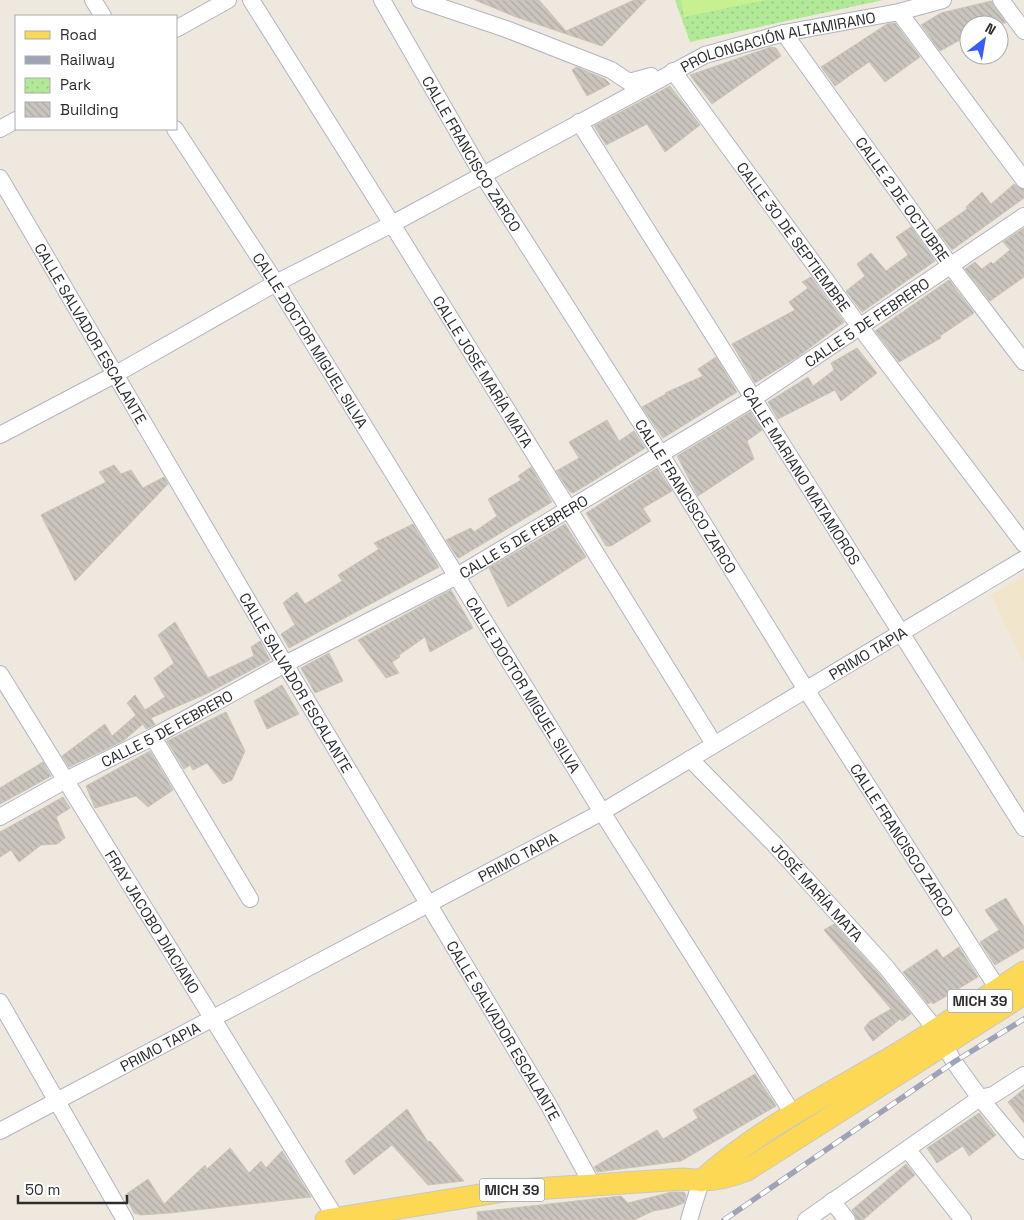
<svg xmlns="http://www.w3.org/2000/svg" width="1024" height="1220" font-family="'Space Grotesk',sans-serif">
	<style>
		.education { fill: #f1e6cc }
		.park { fill: url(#park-dots) }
		.pitch { fill: #c7f191 }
		.building { fill: url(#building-back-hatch); stroke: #cbc4b7 }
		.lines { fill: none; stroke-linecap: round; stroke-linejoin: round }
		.minor-casing { stroke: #b2b4c1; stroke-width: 18 }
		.major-casing { stroke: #c8c8c8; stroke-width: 23 }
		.minor { stroke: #fff; stroke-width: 16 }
		.major { stroke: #fcd855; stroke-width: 21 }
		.rail-casing { stroke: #9fa3b8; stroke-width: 5.5 }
		.rail { stroke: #fff; stroke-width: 4; stroke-dasharray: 11; stroke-linecap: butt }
		.labels { text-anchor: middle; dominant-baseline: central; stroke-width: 4; stroke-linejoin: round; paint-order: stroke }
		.shield { fill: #fff; stroke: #6b6b6b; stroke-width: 1 }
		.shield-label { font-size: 14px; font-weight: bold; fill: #2c2c2c }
		.street-label { font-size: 15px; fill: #2c2c2c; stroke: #fff }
	</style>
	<defs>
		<pattern id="park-dots" width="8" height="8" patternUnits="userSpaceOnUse" patternTransform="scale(1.25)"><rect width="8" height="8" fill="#b1e996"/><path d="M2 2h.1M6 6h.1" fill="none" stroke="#98c881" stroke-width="1.8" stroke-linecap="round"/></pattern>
		<pattern id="building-back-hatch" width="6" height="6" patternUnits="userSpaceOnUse" patternTransform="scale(1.25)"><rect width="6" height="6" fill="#cac5bd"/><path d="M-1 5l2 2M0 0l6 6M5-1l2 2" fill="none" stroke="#aea9a3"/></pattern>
	</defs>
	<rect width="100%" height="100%" fill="#efe8de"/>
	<!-- education -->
	<path class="education" d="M1024 575V664L991 595Z"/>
	<!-- park -->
	<path class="park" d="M675 0H883L690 42Z"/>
	<!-- pitch -->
	<path class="pitch" d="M681 0H767L684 17Z"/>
	<!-- building -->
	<path class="building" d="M475 0H539L566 31 634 0H646L602 46 516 17Z
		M991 1 1006 23 969 25V35L940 51 921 25 941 13Z
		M895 23 920 57 885 82 869 62 835 86 821 67 887 24Z
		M771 47 776 48 781 56 712 104 690 75Z
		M576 67 605 79 610 84 587 96 572 70Z
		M670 86 700 125 665 152 647 124 606 145 594 126Z
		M1014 184 1024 190V198L952 250 937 230 967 209 966 207 982 192 991 204Z
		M911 227 935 261 862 312 846 291 865 276 857 264 871 253 886 271 908 255 896 237Z
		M1024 228V277L990 301 965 269 975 262 982 269 991 262 993 264 1010 250 1003 242Z
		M811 277 844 322 799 356 755 383 732 344 795 310 789 302 808 288 802 282Z
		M949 280 974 313 940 336 941 338 899 362 875 331Z
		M857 348 877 373 841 401 835 390 778 419 768 402 808 377 813 386 834 370 831 363Z
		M716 357 737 392 663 438 642 407 666 394 665 393 703 376 698 369Z
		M750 412 762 430 747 441 754 459 698 496 677 456Z
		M607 420 619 441 634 431 645 448 593 481 573 493 570 492 556 471 579 458 569 442Z
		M114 465 121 474 131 470 143 488 164 477 168 484 75 581 41 515 106 482 99 472Z
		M531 467 552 502 459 558 457 557 446 540 471 528 474 532 497 516 488 499 521 480 518 476Z
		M657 468 672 491 643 508 651 521 611 546H606L586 513Z
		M413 524 439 567 289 648 281 634 295 625 283 603 297 592 305 604 342 581 338 575 379 549 374 543Z
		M565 524 586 557 508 607 489 568Z
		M451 590 473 628 430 652 425 637 399 655 400 657 392 662 399 673 386 678 358 640Z
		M175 622 208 678 254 656 251 647 260 641 270 660 208 693 151 718 155 725 146 729 143 724 123 741 69 767 62 756 105 724 112 736 136 715 127 703 135 695 145 710 165 697 154 678 174 663 158 635Z
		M329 653 343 681 315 693 301 668Z
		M282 685 299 714 267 729 254 701Z
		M226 712 245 751 232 780 223 784 207 763 193 770 190 765 184 769 167 741Z
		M150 751 173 790 148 807 136 796 95 808 86 786Z
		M43 762 51 776 0 804V788Z
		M63 797 70 808 56 817 65 838 57 844 41 845 19 862 11 850 0 857V832Z
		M1006 898 1024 927V948L995 965 980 942 999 930 985 910Z
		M834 924 878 973 911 1014 902 1021 900 1019 873 1041 864 1028 870 1021 891 1009 824 930Z
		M959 947 978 977 933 1004 931 1002 928 1004 903 972 937 949 943 958Z
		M755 1074 776 1106 681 1161 597 1172 594 1167 657 1130 663 1139 698 1118 693 1110Z
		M1024 1089V1123L1008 1102Z
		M407 1109 428 1142 430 1141 464 1181 428 1185 392 1145 354 1175 345 1161Z
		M979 1113 996 1135 969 1156 963 1146 937 1163 927 1148Z
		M230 1148 249 1173 261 1161 266 1168 282 1151 311 1197 170 1213 141 1215 134 1213 125 1195 148 1179 164 1204 205 1165 207 1169Z
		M906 1164 915 1175 863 1220H857L852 1210Z
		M672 1192H684L686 1196 684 1203 670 1208 653 1211 634 1220H478L477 1212 621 1196 628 1203Z"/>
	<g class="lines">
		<defs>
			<g id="minor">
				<path d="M93 0 103 16"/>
				<path id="s1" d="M251 0 392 224 714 744"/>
				<path id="s2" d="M382 0 482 174 660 453 805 688 998 989"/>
				<path d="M420 0 506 29 611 70 629 82 651 76"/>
				<path d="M1001 0 1024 31"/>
				<path d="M899 12 1024 180"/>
				<path d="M176 29 228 0"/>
				<path id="s3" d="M784 33 950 265 1024 362"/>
				<path id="s4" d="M673 71 860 327 1024 544"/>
				<path id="s5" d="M579 122 1024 828"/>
				<path d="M0 129 16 120"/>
				<path id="s6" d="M175 129 276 283 602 812 793 1114"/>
				<path id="s7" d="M0 178 285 664 548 1104 593 1186"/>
				<path id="s8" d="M0 435 116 374 276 283 392 224 705 55 784 33 899 12 943 0"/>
				<path id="s9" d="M0 674 337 1220"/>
				<path d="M153 737 250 899"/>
				<path id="s10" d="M690 759 774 844 886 967 937 1031 954 1062 980 1098 1024 1151"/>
				<path id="s11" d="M0 817 66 780 153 737 285 664 457 576 754 398 1024 216"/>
				<path d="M0 1002 125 1220"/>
				<path id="s12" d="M0 1131 602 812 1024 559"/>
				<path d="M908 1150 963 1220"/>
				<path d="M832 1201 847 1220"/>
				<path d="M689 1220 701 1181"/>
				<path d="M806 1220 980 1098 993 1095 1024 1075"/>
			</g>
			<path id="major" d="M701 1181C757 1130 827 1095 892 1057 937 1030 980 1001 1024 972
				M326 1220 504 1191 683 1179C706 1182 726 1179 747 1170L1024 994"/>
		</defs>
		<!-- minor casing -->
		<use href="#minor" class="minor-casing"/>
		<!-- major casing -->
		<use href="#major" class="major-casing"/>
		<!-- minor -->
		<use href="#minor" class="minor"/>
		<!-- major -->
		<use href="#major" class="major"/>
		<defs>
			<path id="rail" d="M724 1220 954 1062 1024 1019"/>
		</defs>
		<!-- rail casing -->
		<use href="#rail" class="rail-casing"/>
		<!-- rail -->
		<use href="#rail" class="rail"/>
	</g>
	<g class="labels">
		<!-- shield labels -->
		<g class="shield">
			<rect x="947.5" y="989.5" width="65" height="23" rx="4"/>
			<rect x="479.5" y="1178.5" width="65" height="23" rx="4"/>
		</g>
		<g class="shield-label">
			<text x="980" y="1001">MICH 39</text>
			<text x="512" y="1190">MICH 39</text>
		</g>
		<!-- street labels -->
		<g class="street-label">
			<text stroke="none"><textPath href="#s8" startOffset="875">PROLONGACIÓN ALTAMIRANO</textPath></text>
			<text stroke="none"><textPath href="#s2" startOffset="178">CALLE FRANCISCO ZARCO</textPath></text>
			<text stroke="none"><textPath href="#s3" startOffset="204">CALLE 2 DE OCTUBRE</textPath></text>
			<text stroke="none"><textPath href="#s4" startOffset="205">CALLE 30 DE SEPTIEMBRE</textPath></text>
			<text stroke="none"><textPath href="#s11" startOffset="999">CALLE 5 DE FEBRERO</textPath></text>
			<text stroke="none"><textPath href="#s7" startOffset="180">CALLE SALVADOR ESCALANTE</textPath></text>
			<text stroke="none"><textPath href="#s6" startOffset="251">CALLE DOCTOR MIGUEL SILVA</textPath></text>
			<text stroke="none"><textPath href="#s1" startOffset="438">CALLE JOSÉ MARÍA MATA</textPath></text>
			<text stroke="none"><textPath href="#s5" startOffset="418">CALLE MARIANO MATAMOROS</textPath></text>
			<text stroke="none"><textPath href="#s2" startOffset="582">CALLE FRANCISCO ZARCO</textPath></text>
			<text stroke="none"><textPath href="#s11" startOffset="594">CALLE 5 DE FEBRERO</textPath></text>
			<text stroke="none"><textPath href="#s12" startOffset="991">PRIMO TAPIA</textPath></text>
			<text stroke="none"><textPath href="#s7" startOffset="585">CALLE SALVADOR ESCALANTE</textPath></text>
			<text stroke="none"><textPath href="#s6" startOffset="656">CALLE DOCTOR MIGUEL SILVA</textPath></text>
			<text stroke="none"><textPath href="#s11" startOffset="189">CALLE 5 DE FEBRERO</textPath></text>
			<text stroke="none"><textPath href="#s2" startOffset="988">CALLE FRANCISCO ZARCO</textPath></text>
			<text stroke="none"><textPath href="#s12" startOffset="586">PRIMO TAPIA</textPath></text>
			<text stroke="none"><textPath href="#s10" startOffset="184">JOSÉ MARÍA MATA</textPath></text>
			<text stroke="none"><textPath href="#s9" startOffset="291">FRAY JACOBO DIACIANO</textPath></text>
			<text stroke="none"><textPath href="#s7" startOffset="990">CALLE SALVADOR ESCALANTE</textPath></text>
			<text stroke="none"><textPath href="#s12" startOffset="181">PRIMO TAPIA</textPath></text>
		</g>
	</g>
	<!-- legend -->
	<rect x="15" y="15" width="162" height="115" fill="#ffffff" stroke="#ababab"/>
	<rect x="25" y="31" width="25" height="8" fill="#fcd855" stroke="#ababab"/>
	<text x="60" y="40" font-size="15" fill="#2c2c2c">Road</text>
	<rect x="25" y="56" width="25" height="8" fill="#9fa3b8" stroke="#ababab"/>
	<text x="60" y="65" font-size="15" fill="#2c2c2c">Railway</text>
	<rect x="25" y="78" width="25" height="15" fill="url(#park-dots)" stroke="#ababab"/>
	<text x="60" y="90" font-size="15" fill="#2c2c2c">Park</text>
	<rect x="25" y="102" width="25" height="15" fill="url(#building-back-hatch)" stroke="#ababab"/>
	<text x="60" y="115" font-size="15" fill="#2c2c2c">Building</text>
	<!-- north arrow -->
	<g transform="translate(984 40) rotate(31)"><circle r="24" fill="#ffffff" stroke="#ababab"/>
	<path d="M0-4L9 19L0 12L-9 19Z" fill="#3a5cff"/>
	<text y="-8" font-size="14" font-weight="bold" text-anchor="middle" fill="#2c2c2c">N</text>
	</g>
	<!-- scale -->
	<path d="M18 1195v8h109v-8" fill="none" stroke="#2c2c2c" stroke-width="2.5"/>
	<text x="25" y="1195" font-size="15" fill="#2c2c2c" stroke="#ffffff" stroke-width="4" paint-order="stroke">50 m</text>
</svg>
